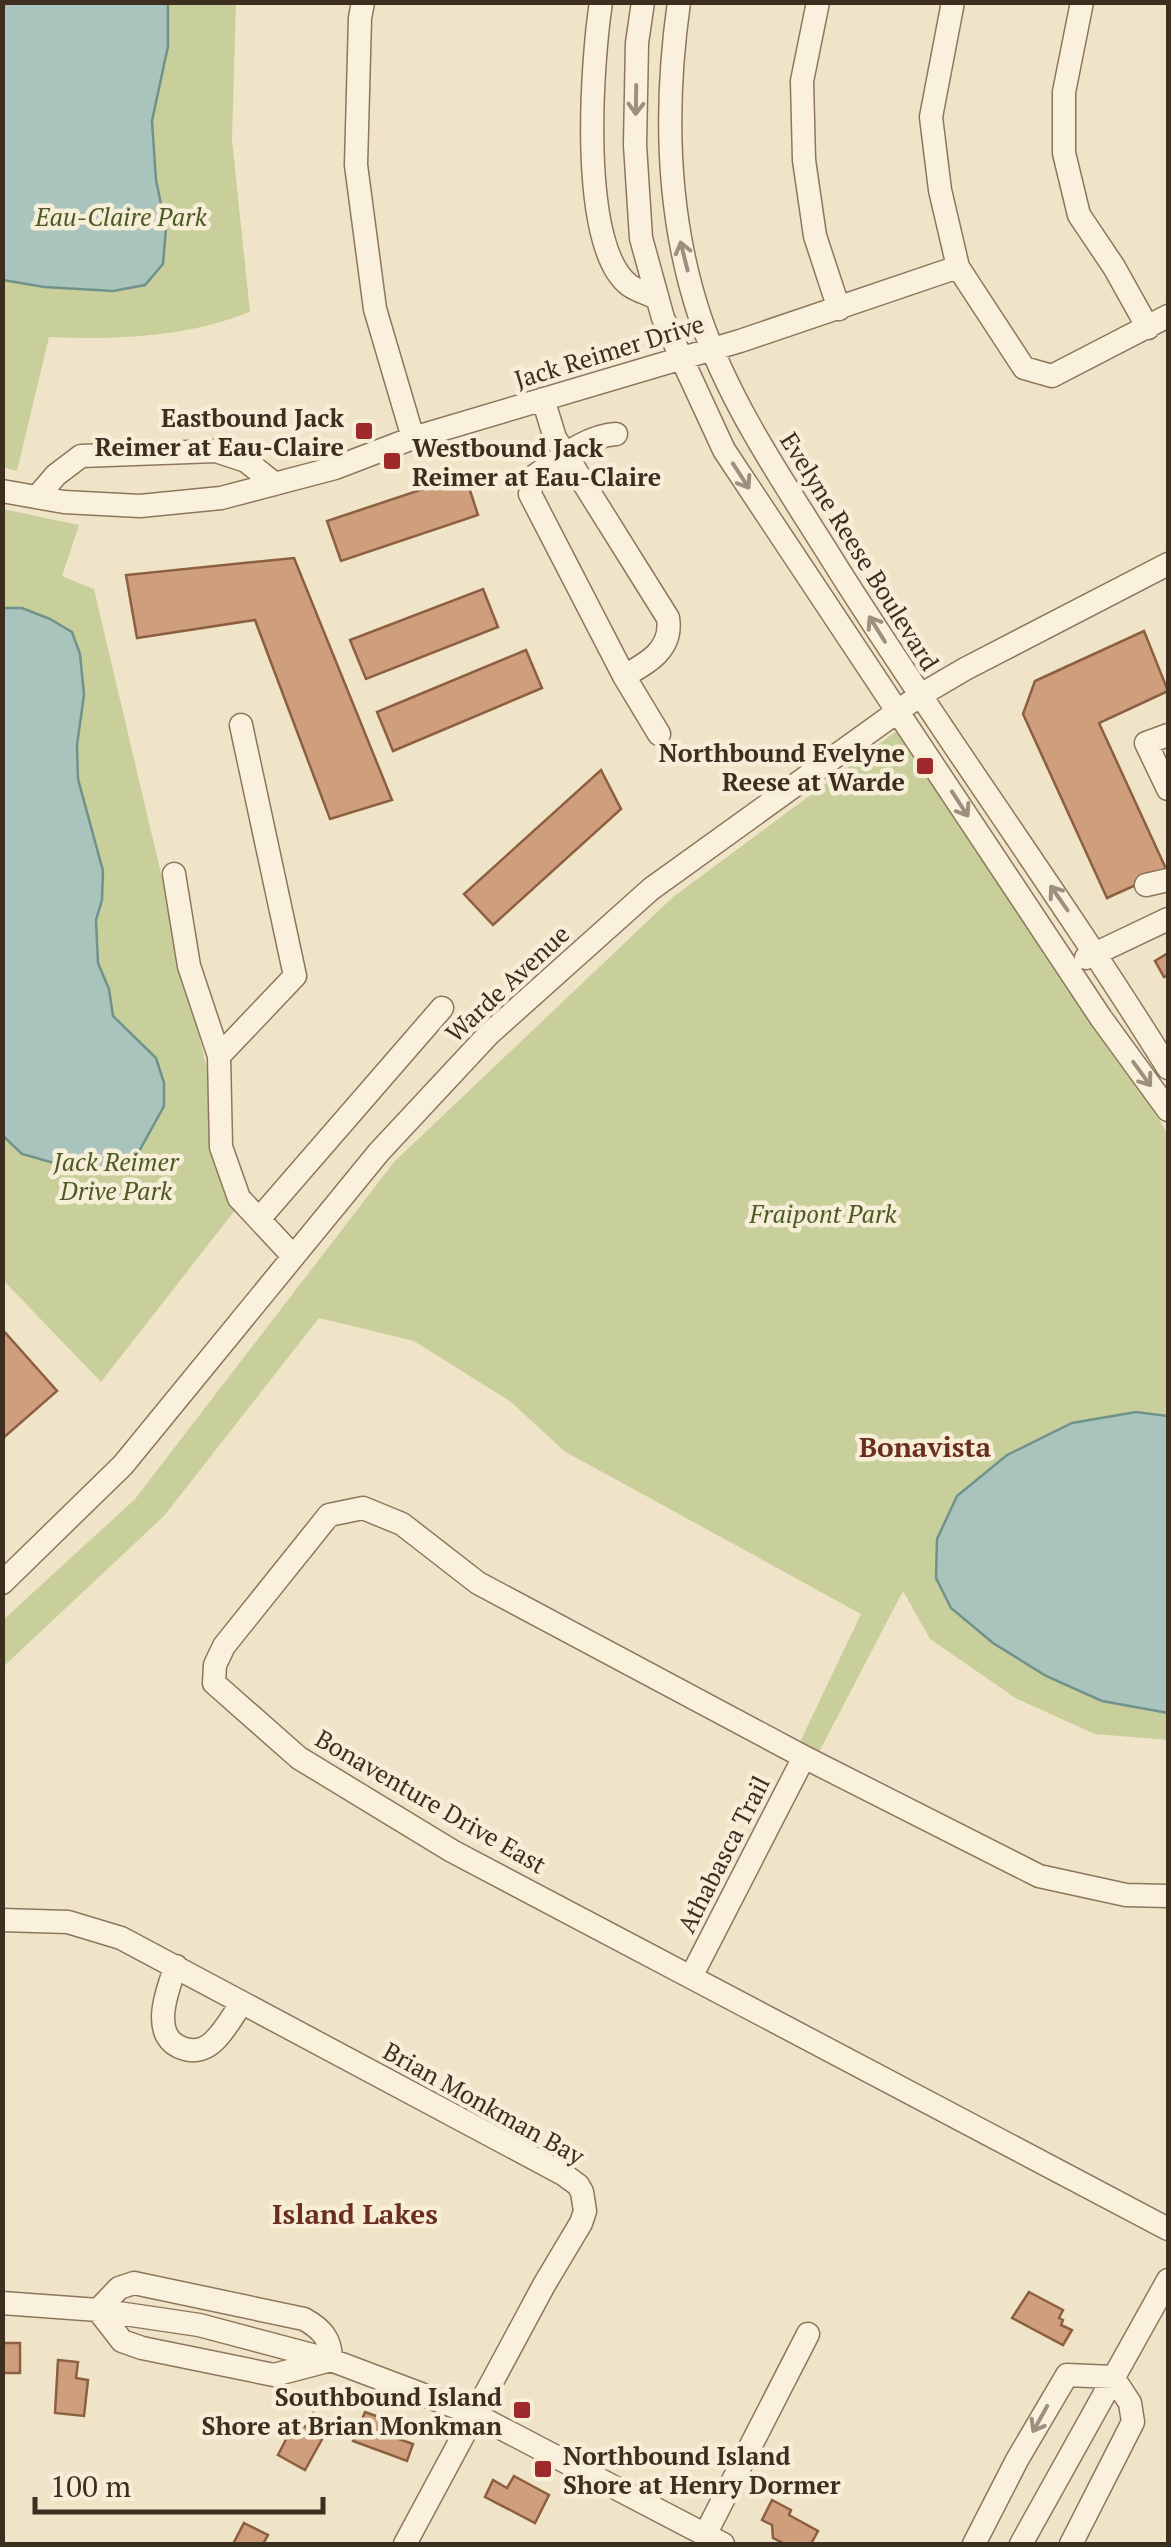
<svg xmlns="http://www.w3.org/2000/svg" width="1171" height="2547" font-family="'PT Serif',serif">
	<style>
		.green { fill: #c9cf9b }
		.water { fill: #a9c4bc; stroke: #6f938a; stroke-width: 2.5 }
		.building { fill: #cf9f7d; stroke: #8d5f41; stroke-width: 2.5 }
		.lines { fill: none; stroke-linecap: round; stroke-linejoin: round }
		.minor-casing { stroke: #8d765c; stroke-width: 25 }
		.minor { stroke: #faf1dc; stroke-width: 22 }
		.oneway { stroke: #9c907e }
		.poi-dot { fill: #9e2a2b; stroke: #f7eed8; stroke-width: 4 }
		.labels { text-anchor: middle; dominant-baseline: central; stroke-width: 9; stroke-linejoin: round; paint-order: stroke }
		.park-label { font-size: 25px; font-style: italic; fill: #4d5a26; stroke: #f7eed8 }
		.street-label { font-size: 25px; fill: #3d2e20; stroke: #f7eed8 }
		.poi-label { font-size: 25px; font-weight: bold; fill: #3d2e20; stroke: #f7eed8; text-anchor: end }
		.neighbourhood-label { font-size: 28px; font-weight: bold; fill: #6b2e1e; stroke: #f7eed8 }
	</style>
	<rect width="100%" height="100%" fill="#f0e4c8"/>
	<!-- green -->
	<path class="green" d="M2 3H236L232 140 250 312C187 337 117 340 49 337L17 471 2 467Z
		M3 509 79 525 62 576 94 589 239 1205 101 1382 3 1280Z
		M910 721 1168 1134V1740L1095 1734 1017 1699 930 1639 903 1591 819 1752 799 1744 861 1614 564 1451 511 1402 414 1341 319 1318 164 1516 3 1667V1620L135 1499 394 1162 673 897Z"/>
	<!-- water -->
	<path class="water" d="M2 3H168V46L152 121 156 180 166 228 163 264 145 285 113 291 44 287 3 280Z
		M3 608H22L50 619 72 632 80 654 84 695 77 745 78 779 103 871 102 900 96 920 98 963 109 989 113 1016 156 1058 164 1083V1106L137 1155 112 1167 75 1169 22 1154 3 1136Z
		M1136 1412 1168 1416V1713L1102 1701 1046 1676 993 1643 951 1608 936 1578 937 1539 957 1496 1007 1455 1072 1423Z"/>
	<!-- building -->
	<path class="building" d="M465 475 478 515 341 561 327 521Z
		M294 558 392 800 330 819 255 620 137 638 126 575Z
		M483 589 498 627 366 679 350 640Z
		M1144 631 1168 691 1099 723 1167 871 1107 898 1023 714 1035 681Z
		M526 650 542 688 393 751 377 712Z
		M601 770 621 809 493 925 464 894Z
		M1168 953V975L1164 977 1155 961Z
		M2 1329 57 1391 2 1439Z
		M1029 2292 1063 2310 1059 2318 1063 2320 1061 2325 1072 2330 1063 2345 1012 2318Z
		M2 2343H20V2373H2Z
		M58 2360 78 2362 76 2378 88 2380 84 2416 55 2413Z
		M365 2412 401 2425 396 2438 413 2444 407 2461 353 2441Z
		M313 2413 331 2423 305 2470 278 2455 295 2422 306 2427Z
		M514 2476 549 2495 535 2523 485 2497 493 2480 507 2488Z
		M772 2500 791 2510 789 2515 818 2531 811 2544H785L773 2538 772 2525 762 2520Z
		M244 2523 268 2535 263 2544H233Z"/>
	<g class="lines">
		<defs>
			<path id="minor" d="M363 2 360 18 356 165 375 309 413 438
				M601 2C592 61 578 246 629 285 637 291 649 294 657 298
				M643 2 637 43 635 145 641 238 663 318 724 450 1101 1018 1168 1110
				M679 2C664 108 666 215 700 317 731 408 788 488 838 569 945 738 1063 899 1168 1068
				M818 2 802 81 804 160 815 236 839 309
				M953 2 931 117 940 190 958 267 1024 368 1052 376 1168 316
				M1082 2 1064 92V153L1079 215 1114 267 1148 328
				M543 399 555 438 566 455 668 618C673 649 648 663 624 676L530 494 533 477C559 459 585 436 616 434
				M2 491 64 502 140 506 221 498 335 468 413 438 740 341 958 267
				M37 497 56 475 81 456 216 451 246 461 275 484
				M624 676 659 734
				M241 725 295 976 219 1056 221 1147 239 1198 293 1256
				M1168 735 1146 743 1168 789
				M174 874 189 966 219 1056
				M1146 885 1168 880
				M1086 958 1168 919
				M259 1219 442 1008
				M2 1583 123 1465 379 1152 489 1034 651 889 919 696 965 669 1168 564
				M1168 1896 1126 1895 1039 1876 804 1757 478 1583 402 1524 363 1508 329 1515 224 1646 215 1665 214 1683 299 1758 452 1851 1168 2229
				M2 1920 68 1922 121 1938 563 2174 578 2185 582 2192 585 2211 581 2223 544 2285 405 2544
				M176 1966C167 1990 148 2039 185 2049 195 2052 206 2049 214 2041 225 2031 233 2015 242 2003
				M692 1975 804 1757
				M134 2283 304 2319C322 2329 331 2339 331 2360L274 2375 142 2348 122 2341 98 2310 119 2288Z
				M2 2303 98 2310 199 2325 331 2360 474 2414 723 2544
				M705 2535 808 2334
				M974 2544 1017 2460 1067 2375 1113 2377 1130 2403 1133 2422 1071 2544
				M1021 2544 1168 2280"/>
		</defs>
		<!-- minor casing -->
		<use href="#minor" class="minor-casing"/>
		<!-- minor -->
		<use href="#minor" class="minor"/>
	</g>
	<!-- one-way arrows -->
	<defs><path id="oneway-shaft" d="M-6 0H5M1.5-3L5.5 0L1.5 3" fill="none" stroke-width="1.6" stroke-linecap="round" stroke-linejoin="round" transform="scale(2.5)"/></defs>
	<g class="oneway">
		<use href="#oneway-shaft" transform="translate(636 100) rotate(91)"/>
		<use href="#oneway-shaft" transform="translate(684 256) rotate(-104)"/>
		<use href="#oneway-shaft" transform="translate(741 476) rotate(57)"/>
		<use href="#oneway-shaft" transform="translate(877 629) rotate(-122)"/>
		<use href="#oneway-shaft" transform="translate(960 804) rotate(57)"/>
		<use href="#oneway-shaft" transform="translate(1059 898) rotate(-125)"/>
		<use href="#oneway-shaft" transform="translate(1142 1074) rotate(54)"/>
		<use href="#oneway-shaft" transform="translate(1040 2419) rotate(119)"/>
	</g>
	<!-- markers -->
	<g class="poi-dot">
		<rect x="354" y="421" width="20" height="20" rx="5"/>
		<rect x="382" y="451" width="20" height="20" rx="5"/>
		<rect x="915" y="756" width="20" height="20" rx="5"/>
		<rect x="512" y="2400" width="20" height="20" rx="5"/>
		<rect x="533" y="2459" width="20" height="20" rx="5"/>
	</g>
	<g class="labels">
		<!-- park labels -->
		<g class="park-label">
			<text x="121" y="216">Eau-Claire Park</text>
			<text x="116" y="1161">Jack Reimer<tspan x="116" dy="29">Drive Park</tspan></text>
			<text x="823" y="1213">Fraipont Park</text>
		</g>
		<!-- street labels -->
		<g class="street-label">
			<text transform="translate(609 351) rotate(-17)">Jack Reimer Drive</text>
			<text transform="translate(860 551) rotate(58)">Evelyne Reese Boulevard</text>
			<text transform="translate(507 983) rotate(-43)">Warde Avenue</text>
			<text transform="translate(431 1801) rotate(30)">Bonaventure Drive East</text>
			<text transform="translate(723 1854) rotate(-63)">Athabasca Trail</text>
			<text transform="translate(484 2103) rotate(29)">Brian Monkman Bay</text>
		</g>
		<!-- poi labels -->
		<g class="poi-label">
			<text x="344" y="417">Eastbound Jack<tspan x="344" dy="29">Reimer at Eau-Claire</tspan></text>
			<text x="412" y="447" text-anchor="start">Westbound Jack<tspan x="412" dy="29">Reimer at Eau-Claire</tspan></text>
			<text x="905" y="752">Northbound Evelyne<tspan x="905" dy="29">Reese at Warde</tspan></text>
			<text x="502" y="2396">Southbound Island<tspan x="502" dy="29">Shore at Brian Monkman</tspan></text>
			<text x="563" y="2455" text-anchor="start">Northbound Island<tspan x="563" dy="29">Shore at Henry Dormer</tspan></text>
		</g>
		<!-- neighbourhood labels -->
		<g class="neighbourhood-label">
			<text x="925" y="1446">Bonavista</text>
			<text x="355" y="2213">Island Lakes</text>
		</g>
	</g>
	<!-- border -->
	<rect width="1171" height="2547" fill="none" stroke="#3d2e20" stroke-width="10"/>
	<!-- scale -->
	<path d="M35 2497v15h288v-15" fill="none" stroke="#3d2e20" stroke-width="5"/>
	<text x="50" y="2497" font-size="30" fill="#3d2e20" stroke="#f7eed8" stroke-width="8" paint-order="stroke">100 m</text>
</svg>
